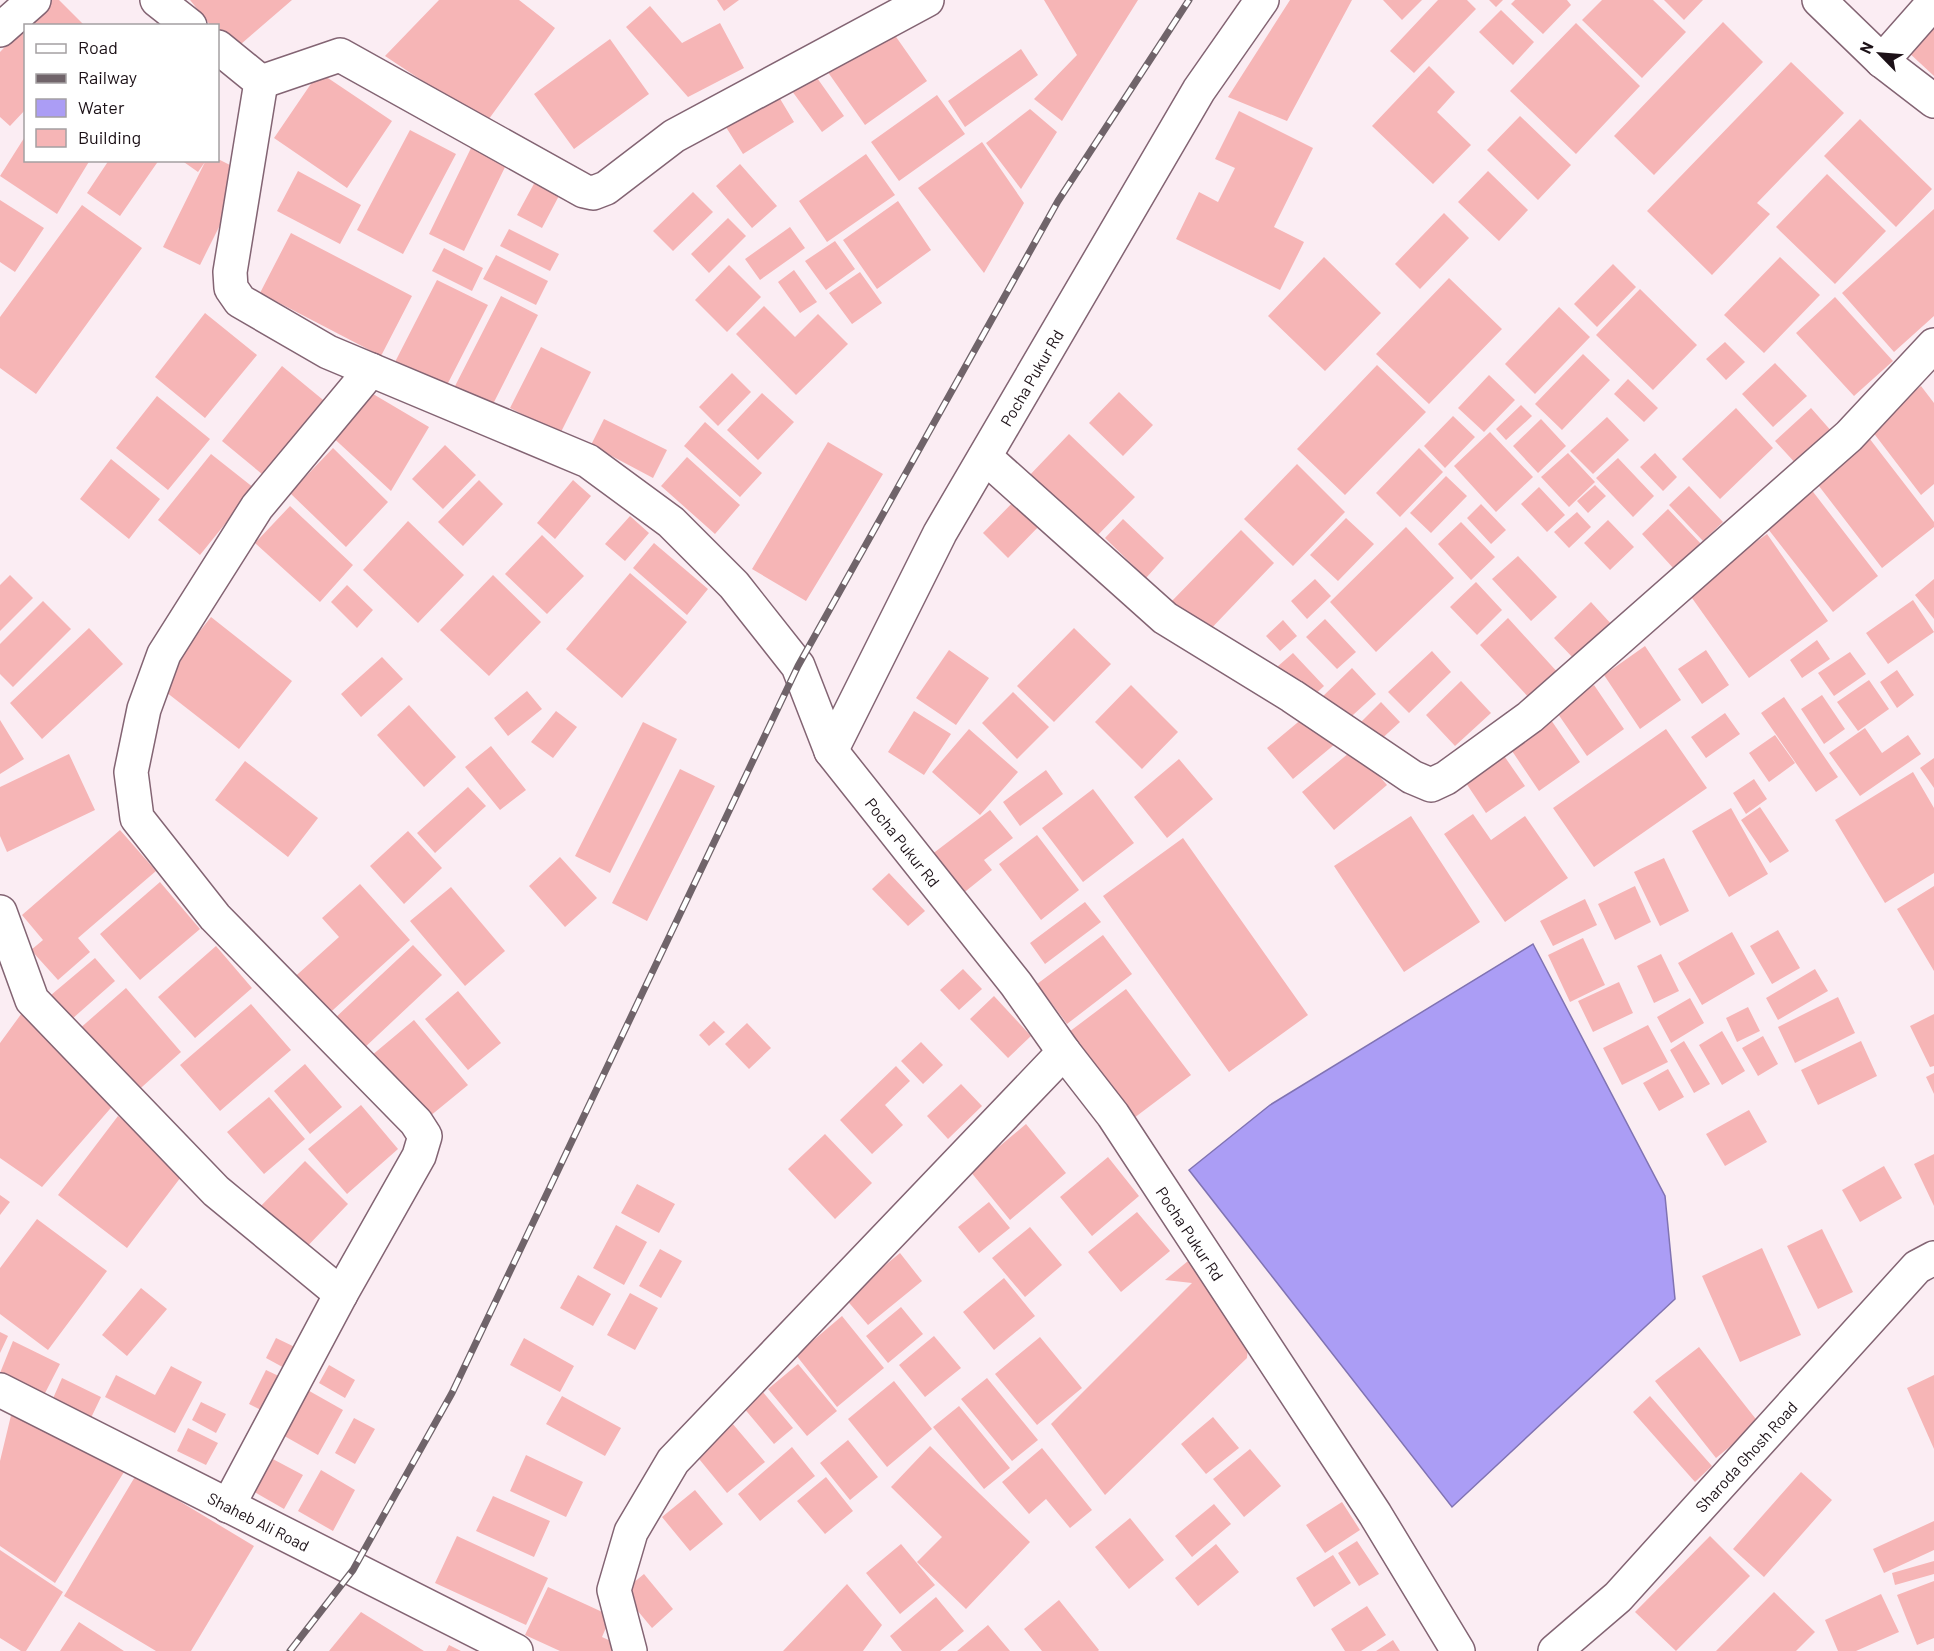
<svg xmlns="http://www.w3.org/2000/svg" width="1934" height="1651" font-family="Barlow,sans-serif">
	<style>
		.water { fill: #ab9df5; stroke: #8073b2; stroke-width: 1.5 }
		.building { fill: #f6b5b6 }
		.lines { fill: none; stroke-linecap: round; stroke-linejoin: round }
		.minor-casing { stroke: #836473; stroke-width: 36 }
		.secondary-casing { stroke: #836473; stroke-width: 36 }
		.minor { stroke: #fff; stroke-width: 33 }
		.secondary { stroke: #fff; stroke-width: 33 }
		.rail-casing { stroke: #70646a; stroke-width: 7 }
		.rail { stroke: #fff; stroke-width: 4.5; stroke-dasharray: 14; stroke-linecap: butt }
		.labels { text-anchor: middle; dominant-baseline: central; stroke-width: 4.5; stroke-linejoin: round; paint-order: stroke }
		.street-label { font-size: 16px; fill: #1c1117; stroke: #fff }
	</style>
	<rect width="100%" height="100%" fill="#fbedf3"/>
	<!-- water -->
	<path class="water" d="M1533 944 1665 1196 1675 1299 1452 1507 1189 1170 1270 1105Z"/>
	<!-- building -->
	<path class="building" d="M50 0H59L85 26H26V109L10 126 0 117V52Z
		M190 0H292L233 51 218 33V26H211Z
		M439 0H519L555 28 486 123 385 56Z
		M717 0H739L724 11Z
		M1044 0H1138L1062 121 1034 99 1077 55Z
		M1290 0H1352L1287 121 1228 97Z
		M1383 0H1422L1402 20Z
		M1438 0H1467L1476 9 1414 73 1390 51Z
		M1489 0H1503L1496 7Z
		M1515 0H1567L1571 5 1543 34 1511 4Z
		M1602 0H1653L1686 32 1642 78 1582 20Z
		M1664 0H1703L1684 20Z
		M650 6 682 43 720 23 744 68 688 97 626 27Z
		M1501 10 1534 42 1513 65 1479 32Z
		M1723 22 1763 62 1654 175 1614 136Z
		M1934 22V76L1907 51Z
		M1576 23 1640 86 1576 154 1510 91Z
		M887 24 927 81 865 125 825 68Z
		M610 39 649 94 574 149 534 94Z
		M1021 49 1038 75 965 127 948 101Z
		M1791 62 1844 113 1757 203 1770 214 1712 275 1647 211Z
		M1429 66 1455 92 1437 112 1471 145 1433 184 1372 126Z
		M319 72 392 121 347 188 274 138Z
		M815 75 844 116 822 132 792 91Z
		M776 92 794 122 743 154 724 124Z
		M937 95 965 134 899 181 871 142Z
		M1030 109 1057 132 1021 189 986 143Z
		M1239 111 1313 148 1274 227 1304 242 1280 290 1176 239 1199 192 1218 202 1235 168 1215 159Z
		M1520 116 1571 165 1538 200 1487 150Z
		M1860 119 1932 189 1896 227 1824 156Z
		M410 130 456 154 403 254 357 230Z
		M26 135V160H90L57 214 0 176Z
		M982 142 1024 203 984 273 918 188Z
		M472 146 507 163 464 251 429 234Z
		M866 154 895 195 827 242 799 201Z
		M218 159 246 173 200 265 163 247 205 162 198 172 181 160Z
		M109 160H159L120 216 87 193Z
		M740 164 777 206 752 228 716 186Z
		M298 171 361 205 340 244 277 211Z
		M1488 171 1528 210 1499 241 1458 202Z
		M1827 174 1886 231 1835 284 1776 227Z
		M536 180 561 192 542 228 517 215Z
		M693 192 713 212 673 251 653 231Z
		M0 200 44 228 15 272 0 262Z
		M898 201 931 250 877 289 843 240Z
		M82 205 142 248 36 394 0 368V317Z
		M1934 209V316L1894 352 1842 293Z
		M1444 213 1469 238 1420 289 1395 264Z
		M728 218 746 236 709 273 691 254Z
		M790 227 805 248 760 280 745 259Z
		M509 229 559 254 550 271 500 246Z
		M291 233 412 296 381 356 260 293Z
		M835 241 855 269 826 290 805 261Z
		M444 248 483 268 472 291 432 271Z
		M496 255 548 281 536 305 483 279Z
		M1324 257 1381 313 1325 371 1268 316Z
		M1780 257 1820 295 1764 353 1724 315Z
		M1613 264 1636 287 1597 327 1574 304Z
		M729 265 761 297 727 332 695 300Z
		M794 270 817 302 800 313 778 282Z
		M860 272 882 303 852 324 829 293Z
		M1449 278 1502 329 1429 404 1376 354Z
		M437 280 488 305 446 387 395 362Z
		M1640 289 1697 345 1653 390 1596 335Z
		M501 296 538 315 491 408 453 390Z
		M1835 297 1893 361 1854 396 1796 333Z
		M764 306 795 337 818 314 848 344 796 395 736 334Z
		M1559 307 1590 337 1535 394 1505 364Z
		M205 313 257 355 205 418 155 377Z
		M1725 342 1745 362 1726 380 1706 359Z
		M541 347 591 372 560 434 510 408Z
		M1583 354 1610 380 1562 430 1535 404Z
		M1775 363 1807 396 1773 427 1742 394Z
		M1377 365 1426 412 1345 495 1297 449Z
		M282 366 328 404 268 479 222 441Z
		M732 373 751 392 718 426 699 407Z
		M1489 375 1515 400 1484 432 1458 408Z
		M1628 379 1658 408 1644 422 1614 394Z
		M1921 386 1934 403V484L1921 495 1869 427Z
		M368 391 429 427 391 491 328 433Z
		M1119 392 1153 425 1123 456 1089 423Z
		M762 393 794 422 758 460 727 430Z
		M157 396 210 439 168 490 116 448Z
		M1521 405 1532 416 1506 440 1496 429Z
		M1736 408 1773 448 1720 499 1682 459Z
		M1811 408 1833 433 1798 466 1775 441Z
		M1453 416 1475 437 1445 468 1424 446Z
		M1607 417 1629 440 1593 474 1570 451Z
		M604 419 667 450 653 478 591 445Z
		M1541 419 1566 446 1538 473 1513 446Z
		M705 422 762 473 740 497 684 446Z
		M1490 432 1533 477 1496 512 1454 466Z
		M1069 434 1135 497 1092 541 1027 478Z
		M1866 434 1934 522V527L1882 568 1812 477Z
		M828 442 883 474 806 601 752 569Z
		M445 445 476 475 443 509 412 479Z
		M333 448 388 502 346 547 290 493Z
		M1419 448 1443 472 1400 517 1376 493Z
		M1568 453 1595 482 1569 507 1541 477Z
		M1655 453 1677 477 1663 491 1640 467Z
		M211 454 254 488 200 555 158 520Z
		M687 457 740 505 715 534 661 486Z
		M1618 458 1654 496 1633 517 1596 478Z
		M111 459 160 499 129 539 80 499Z
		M1297 464 1345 512 1293 566 1244 519Z
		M1446 476 1467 496 1431 533 1410 513Z
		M479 480 503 504 463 546 438 522Z
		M573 480 591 496 555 539 537 523Z
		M1807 484 1878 576 1833 612 1761 520Z
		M1595 485 1606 496 1588 513 1577 501Z
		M1689 486 1723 522 1703 541 1669 505Z
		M1539 487 1565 515 1547 532 1521 504Z
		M1018 497 1043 522 1008 558 983 533Z
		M1481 504 1506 530 1491 544 1467 518Z
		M290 506 353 565 320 602 255 543Z
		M1668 509 1702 545 1675 570 1642 534Z
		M1577 512 1591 527 1569 548 1554 532Z
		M630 516 649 533 625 561 605 544Z
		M1346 518 1374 544 1338 581 1310 555Z
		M1123 519 1164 558 1146 578 1105 538Z
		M1608 520 1634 547 1610 570 1584 543Z
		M408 521 464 575 418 623 363 570Z
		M1461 522 1495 557 1471 580 1438 544Z
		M1406 527 1454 578 1376 652 1330 602Z
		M1241 530 1274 563 1204 636 1170 603Z
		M1767 534 1828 621 1749 678 1687 591Z
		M542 535 584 576 547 614 505 574Z
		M654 543 708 589 687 615 633 568Z
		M1518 556 1557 597 1531 621 1492 579Z
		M630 573 687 622 622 698 566 649Z
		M10 575 33 598 0 631V585Z
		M493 575 541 622 489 676 440 630Z
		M1315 579 1331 596 1307 619 1291 601Z
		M1934 579V619L1915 595Z
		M1476 582 1502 610 1477 635 1450 607Z
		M347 585 373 610 357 628 331 602Z
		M1913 600 1934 632 1888 664 1866 633Z
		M43 601 71 629 13 687 0 674V644Z
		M1591 602 1613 626 1576 661 1554 638Z
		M211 617 292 681 239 749 157 685Z
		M1508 618 1560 675 1532 701 1480 645Z
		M1325 619 1356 652 1337 669 1306 637Z
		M1283 620 1297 636 1280 651 1266 636Z
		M89 628 123 664 42 739 10 703Z
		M1074 628 1111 664 1054 722 1017 686Z
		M1817 640 1830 659 1802 678 1790 660Z
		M1645 646 1681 700 1640 729 1604 675Z
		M949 650 989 678 956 725 916 698Z
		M1706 650 1729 685 1702 704 1678 669Z
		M1432 651 1451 672 1409 713 1388 692Z
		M1850 652 1866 674 1834 696 1818 673Z
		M1293 653 1324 686 1308 701 1277 667Z
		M382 657 403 679 361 717 341 694Z
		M1352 668 1376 694 1342 725 1319 700Z
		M1897 670 1914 695 1897 708 1880 682Z
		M1869 680 1889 709 1858 731 1837 702Z
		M1461 681 1491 713 1455 746 1426 715Z
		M1131 685 1178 732 1142 769 1095 722Z
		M1594 685 1624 729 1587 756 1556 711Z
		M527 691 542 709 508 736 494 718Z
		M1013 692 1049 727 1017 759 982 723Z
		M1822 695 1845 729 1824 744 1801 709Z
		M1784 697 1838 777 1816 792 1761 713Z
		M1381 702 1400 722 1377 743 1359 724Z
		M409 705 456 757 424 787 377 735Z
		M556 711 577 727 553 758 531 742Z
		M914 711 951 734 924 775 888 752Z
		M1309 713 1335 744 1293 779 1267 748Z
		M1725 713 1740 734 1706 758 1691 737Z
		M0 720 24 759 0 774Z
		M1551 720 1580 762 1539 791 1510 748Z
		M643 722 677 739 610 873 575 856Z
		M1865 728 1882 753 1908 735 1921 754 1860 796 1829 753Z
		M969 729 1018 772 980 815 932 772Z
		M1666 729 1707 788 1594 867 1553 808Z
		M1775 735 1795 763 1769 782 1749 753Z
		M491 746 526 790 500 810 465 767Z
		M1355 748 1387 785 1334 830 1302 792Z
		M1500 750 1525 786 1486 813 1462 777Z
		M69 754 95 810 7 852 0 836V787Z
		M1934 758V788L1920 768Z
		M1179 759 1213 799 1167 838 1134 797Z
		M245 761 318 818 288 857 215 800Z
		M680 769 715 786 647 921 612 903Z
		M1046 770 1063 794 1020 826 1003 802Z
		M1913 772 1934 808V873L1885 903 1835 820Z
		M1754 779 1767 799 1746 814 1733 793Z
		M468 787 486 806 435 853 417 833Z
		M1093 789 1134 843 1083 882 1042 828Z
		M1760 807 1789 851 1770 863 1741 820Z
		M1731 808 1768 874 1729 897 1692 831Z
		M990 810 1013 838 984 860 992 870 961 895 931 855Z
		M1473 814 1491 840 1525 816 1568 878 1505 922 1444 834Z
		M1411 816 1480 922 1404 972 1334 866Z
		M120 830 156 871 78 938 90 952 58 980 31 950 43 940 22 915Z
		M408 831 442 868 404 904 370 866Z
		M1037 835 1079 890 1041 920 999 864Z
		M1183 838 1308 1015 1229 1072 1103 896Z
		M560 857 597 898 565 927 529 886Z
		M1664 858 1689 911 1660 926 1634 872Z
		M889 873 925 911 908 926 872 889Z
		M160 882 200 929 140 980 100 934Z
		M360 884 410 940 322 1020 289 982 339 937 322 918Z
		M1635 886 1651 922 1615 940 1598 904Z
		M1934 886V971L1897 909Z
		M451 887 505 951 465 986 410 921Z
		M1585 899 1597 925 1553 946 1540 921Z
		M1085 902 1101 922 1045 964 1030 943Z
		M1778 930 1800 968 1772 984 1750 946Z
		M1732 932 1755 974 1702 1005 1678 963Z
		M1103 935 1132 974 1067 1024 1037 984Z
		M1583 938 1605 985 1570 1002 1548 955Z
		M413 945 442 975 362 1050 334 1019Z
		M216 946 252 988 195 1038 158 997Z
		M1661 954 1679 991 1654 1003 1637 966Z
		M95 958 115 981 72 1019 51 995Z
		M963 969 982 989 959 1010 940 990Z
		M1815 969 1828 991 1778 1020 1766 998Z
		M1619 982 1633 1013 1593 1032 1578 1001Z
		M126 988 181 1052 133 1095 78 1030Z
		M1126 989 1191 1075 1134 1118 1069 1032Z
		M458 991 501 1043 468 1070 425 1019Z
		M994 996 1031 1036 1008 1058 970 1019Z
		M1838 997 1855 1033 1795 1063 1778 1027Z
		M1690 998 1704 1023 1671 1043 1657 1017Z
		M251 1004 291 1050 220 1111 180 1065Z
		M27 1006 116 1102 42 1187 0 1158V1043Z
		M1748 1007 1760 1031 1737 1042 1726 1018Z
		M1934 1014V1066L1930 1067 1910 1026Z
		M414 1020 468 1085 424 1121 371 1056Z
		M714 1021 725 1032 709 1046 699 1035Z
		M747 1023 771 1048 749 1069 725 1044Z
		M1648 1025 1668 1062 1622 1085 1603 1048Z
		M1722 1031 1745 1071 1722 1085 1699 1045Z
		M1763 1036 1778 1064 1758 1076 1742 1048Z
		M1684 1041 1710 1084 1694 1093 1670 1050Z
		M1861 1041 1877 1076 1818 1105 1801 1070Z
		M921 1042 943 1065 923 1084 901 1061Z
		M305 1064 342 1107 310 1134 274 1091Z
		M896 1066 910 1081 885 1105 903 1125 872 1154 840 1120Z
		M1668 1069 1684 1097 1659 1111 1643 1083Z
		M1934 1073V1094L1926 1077Z
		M961 1084 982 1106 948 1139 927 1116Z
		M269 1097 305 1139 264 1174 227 1132Z
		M361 1105 398 1149 347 1194 308 1149Z
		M1749 1110 1767 1142 1725 1166 1706 1134Z
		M118 1116 187 1169 127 1248 58 1195Z
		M1026 1124 1066 1173 1010 1220 970 1171Z
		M825 1134 872 1183 835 1219 788 1169Z
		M1934 1154V1206L1914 1164Z
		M1108 1157 1139 1196 1092 1236 1060 1197Z
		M305 1161 348 1204 298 1256 254 1213Z
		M1884 1166 1902 1198 1860 1222 1842 1190Z
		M637 1184 675 1204 659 1233 621 1213Z
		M0 1195 10 1202 0 1215Z
		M989 1202 1010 1228 979 1253 958 1227Z
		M1137 1212 1170 1251 1121 1292 1088 1252Z
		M37 1219 107 1271 48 1350 0 1314V1268Z
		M616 1225 647 1242 624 1285 593 1268Z
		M1030 1227 1062 1265 1025 1297 992 1258Z
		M1822 1229 1853 1292 1818 1309 1787 1246Z
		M1762 1248 1801 1335 1740 1362 1702 1276Z
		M660 1249 682 1261 661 1298 639 1286Z
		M900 1253 922 1281 868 1325 845 1298Z
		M1188 1261 1249 1335 1247 1358 1105 1495 1051 1424 1192 1283 1165 1280Z
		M578 1275 611 1294 593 1326 560 1308Z
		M1004 1278 1035 1316 994 1350 963 1312Z
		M141 1288 167 1309 127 1356 102 1335Z
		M630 1293 658 1308 635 1350 607 1335Z
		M901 1307 923 1334 888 1363 866 1336Z
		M842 1316 884 1368 837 1407 796 1355Z
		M0 1332 8 1336 0 1353Z
		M934 1336 961 1368 925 1397 899 1365Z
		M1040 1337 1082 1388 1037 1425 995 1374Z
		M276 1338 299 1349 288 1370 266 1358Z
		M524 1338 574 1366 560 1392 510 1365Z
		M13 1341 60 1364 44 1395 0 1373Z
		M1699 1347 1759 1423 1716 1458 1655 1381Z
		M798 1364 837 1411 807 1436 768 1389Z
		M329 1365 355 1380 345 1398 319 1383Z
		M171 1366 202 1382 175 1433 105 1397 116 1375 155 1395Z
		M266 1370 287 1380 269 1414 249 1404Z
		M1934 1375V1449L1907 1388Z
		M62 1378 101 1397 89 1422 51 1403Z
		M987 1378 1038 1440 1012 1461 961 1399Z
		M894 1381 932 1429 887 1467 848 1419Z
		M304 1388 343 1410 318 1455 279 1433Z
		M762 1391 793 1428 774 1444 743 1407Z
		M562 1396 621 1428 605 1456 546 1424Z
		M1650 1396 1712 1466 1695 1482 1633 1412Z
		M201 1402 226 1414 216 1433 192 1420Z
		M14 1403 129 1464 55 1583 0 1546V1461Z
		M959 1406 1010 1468 984 1489 933 1427Z
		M1213 1417 1239 1448 1206 1474 1181 1444Z
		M354 1418 375 1429 355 1464 335 1453Z
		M732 1423 765 1462 727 1493 695 1454Z
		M188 1428 218 1443 206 1465 177 1451Z
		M848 1440 878 1477 850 1500 820 1463Z
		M930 1446 1030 1542 966 1609 917 1562 942 1537 891 1487Z
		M792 1447 815 1476 760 1521 738 1494Z
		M1042 1448 1092 1510 1070 1528 1046 1499 1029 1514 1002 1482Z
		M1250 1449 1281 1486 1244 1517 1213 1479Z
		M526 1455 583 1482 566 1517 510 1491Z
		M269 1457 303 1475 284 1509 251 1490Z
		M321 1470 355 1490 333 1531 298 1511Z
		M1801 1472 1832 1500 1764 1577 1733 1549Z
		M136 1475 254 1546 191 1651H156L64 1596Z
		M826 1477 853 1511 825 1534 797 1501Z
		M695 1490 723 1524 690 1551 662 1517Z
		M493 1496 550 1521 534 1557 476 1531Z
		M1342 1502 1360 1530 1325 1553 1306 1525Z
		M1214 1504 1231 1524 1192 1557 1175 1536Z
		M1130 1518 1164 1560 1129 1589 1095 1547Z
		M1934 1521V1550L1884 1573 1873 1549Z
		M457 1536 548 1578 526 1625 435 1583Z
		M1710 1536 1750 1576 1676 1651 1635 1612Z
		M1357 1541 1379 1574 1359 1586 1338 1553Z
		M901 1544 935 1585 900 1614 866 1573Z
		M1216 1544 1239 1572 1198 1606 1175 1578Z
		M0 1550 63 1592 26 1651H21L0 1638Z
		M1333 1555 1351 1583 1314 1607 1296 1578Z
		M1934 1561V1574L1895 1585 1892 1573Z
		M644 1574 673 1609 652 1628 622 1592Z
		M1934 1581V1638L1917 1645 1897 1595Z
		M847 1584 882 1625 863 1651H783Z
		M548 1587 611 1616 602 1637 615 1643 612 1651H560L525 1635Z
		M1774 1592 1815 1632 1796 1651H1716Z
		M1881 1594 1899 1632 1856 1651H1838L1825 1620Z
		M936 1597 964 1631 940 1651H902L890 1636Z
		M1059 1600 1099 1650 1098 1651H1042L1024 1629Z
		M1367 1606 1386 1635 1361 1651H1345L1331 1629Z
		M361 1612 424 1651H329Z
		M79 1622 124 1651H60Z
		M988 1625 1010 1651H957Z
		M1393 1640 1400 1651H1376Z
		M449 1645 461 1651H446Z"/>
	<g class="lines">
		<defs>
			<g id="minor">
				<path d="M157 0 190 26"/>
				<path d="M0 30 34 0"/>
				<path id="s1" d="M218 47 261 82 230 272 231 288 240 301 328 352 588 461 671 522 734 585 798 666 831 751 1016 984 1064 1052 1113 1115 1375 1514 1458 1651"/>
				<path d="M1882 61 1934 2"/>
				<path d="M261 82 340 55 584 191 593 193 606 188 674 136 927 0"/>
				<path d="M985 457 1165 618 1292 696 1412 777 1431 785 1446 778 1530 717 1849 436 1934 345"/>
				<path id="s2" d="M831 751 940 533 1199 90 1262 0"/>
				<path d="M0 912 32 1000 216 1191 341 1294"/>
				<path d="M228 1506 341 1294 419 1156 425 1136 416 1122 215 917 137 818 131 772 144 709 164 654 257 507 371 370"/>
				<path d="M630 1651 614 1590 631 1532 673 1461 1064 1052"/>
			</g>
			<g id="secondary">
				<path d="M1819 0 1882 61 1934 101"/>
				<path id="s3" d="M0 1390 516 1651"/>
				<path id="s4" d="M1555 1651 1618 1597 1917 1267 1934 1258"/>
			</g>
		</defs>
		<!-- minor casing -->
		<use href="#minor" class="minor-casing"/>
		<!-- secondary casing -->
		<use href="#secondary" class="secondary-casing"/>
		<!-- minor -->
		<use href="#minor" class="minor"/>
		<!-- secondary -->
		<use href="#secondary" class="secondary"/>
		<defs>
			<path id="rail" d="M290 1651 353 1570 452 1393 798 666 1058 201 1189 0"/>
		</defs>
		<!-- rail casing -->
		<use href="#rail" class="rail-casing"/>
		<!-- rail -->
		<use href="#rail" class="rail"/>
	</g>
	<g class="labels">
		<!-- street labels -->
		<g class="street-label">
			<text stroke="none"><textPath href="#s2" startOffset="424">Pocha Pukur Rd</textPath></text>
			<text stroke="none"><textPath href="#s1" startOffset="1166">Pocha Pukur Rd</textPath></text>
			<text stroke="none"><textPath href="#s1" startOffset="1652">Pocha Pukur Rd</textPath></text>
			<text stroke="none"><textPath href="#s4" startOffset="273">Sharoda Ghosh Road</textPath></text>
			<text stroke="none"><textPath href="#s3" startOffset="290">Shaheb Ali Road</textPath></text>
		</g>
	</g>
	<!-- legend -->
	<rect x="24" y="24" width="195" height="138" fill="#ffffff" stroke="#a4a0a2" stroke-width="1.5"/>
	<rect x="36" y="44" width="30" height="9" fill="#ffffff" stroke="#a4a0a2" stroke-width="1.5"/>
	<text x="78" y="54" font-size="18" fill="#1c1117">Road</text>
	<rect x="36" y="74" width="30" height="9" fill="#70646a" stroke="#a4a0a2" stroke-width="1.5"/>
	<text x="78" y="84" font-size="18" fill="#1c1117">Railway</text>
	<rect x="36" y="99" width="30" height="18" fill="#ab9df5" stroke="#a4a0a2" stroke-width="1.5"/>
	<text x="78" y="114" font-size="18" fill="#1c1117">Water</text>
	<rect x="36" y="129" width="30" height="18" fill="#f6b5b6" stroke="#a4a0a2" stroke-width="1.5"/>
	<text x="78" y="144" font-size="18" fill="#1c1117">Building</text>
	<!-- north arrow -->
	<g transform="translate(1880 54) rotate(295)" stroke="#ffffff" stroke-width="4.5" paint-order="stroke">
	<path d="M0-4.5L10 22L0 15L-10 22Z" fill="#1c1117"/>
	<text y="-9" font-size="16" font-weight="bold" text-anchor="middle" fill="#1c1117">N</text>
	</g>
</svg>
